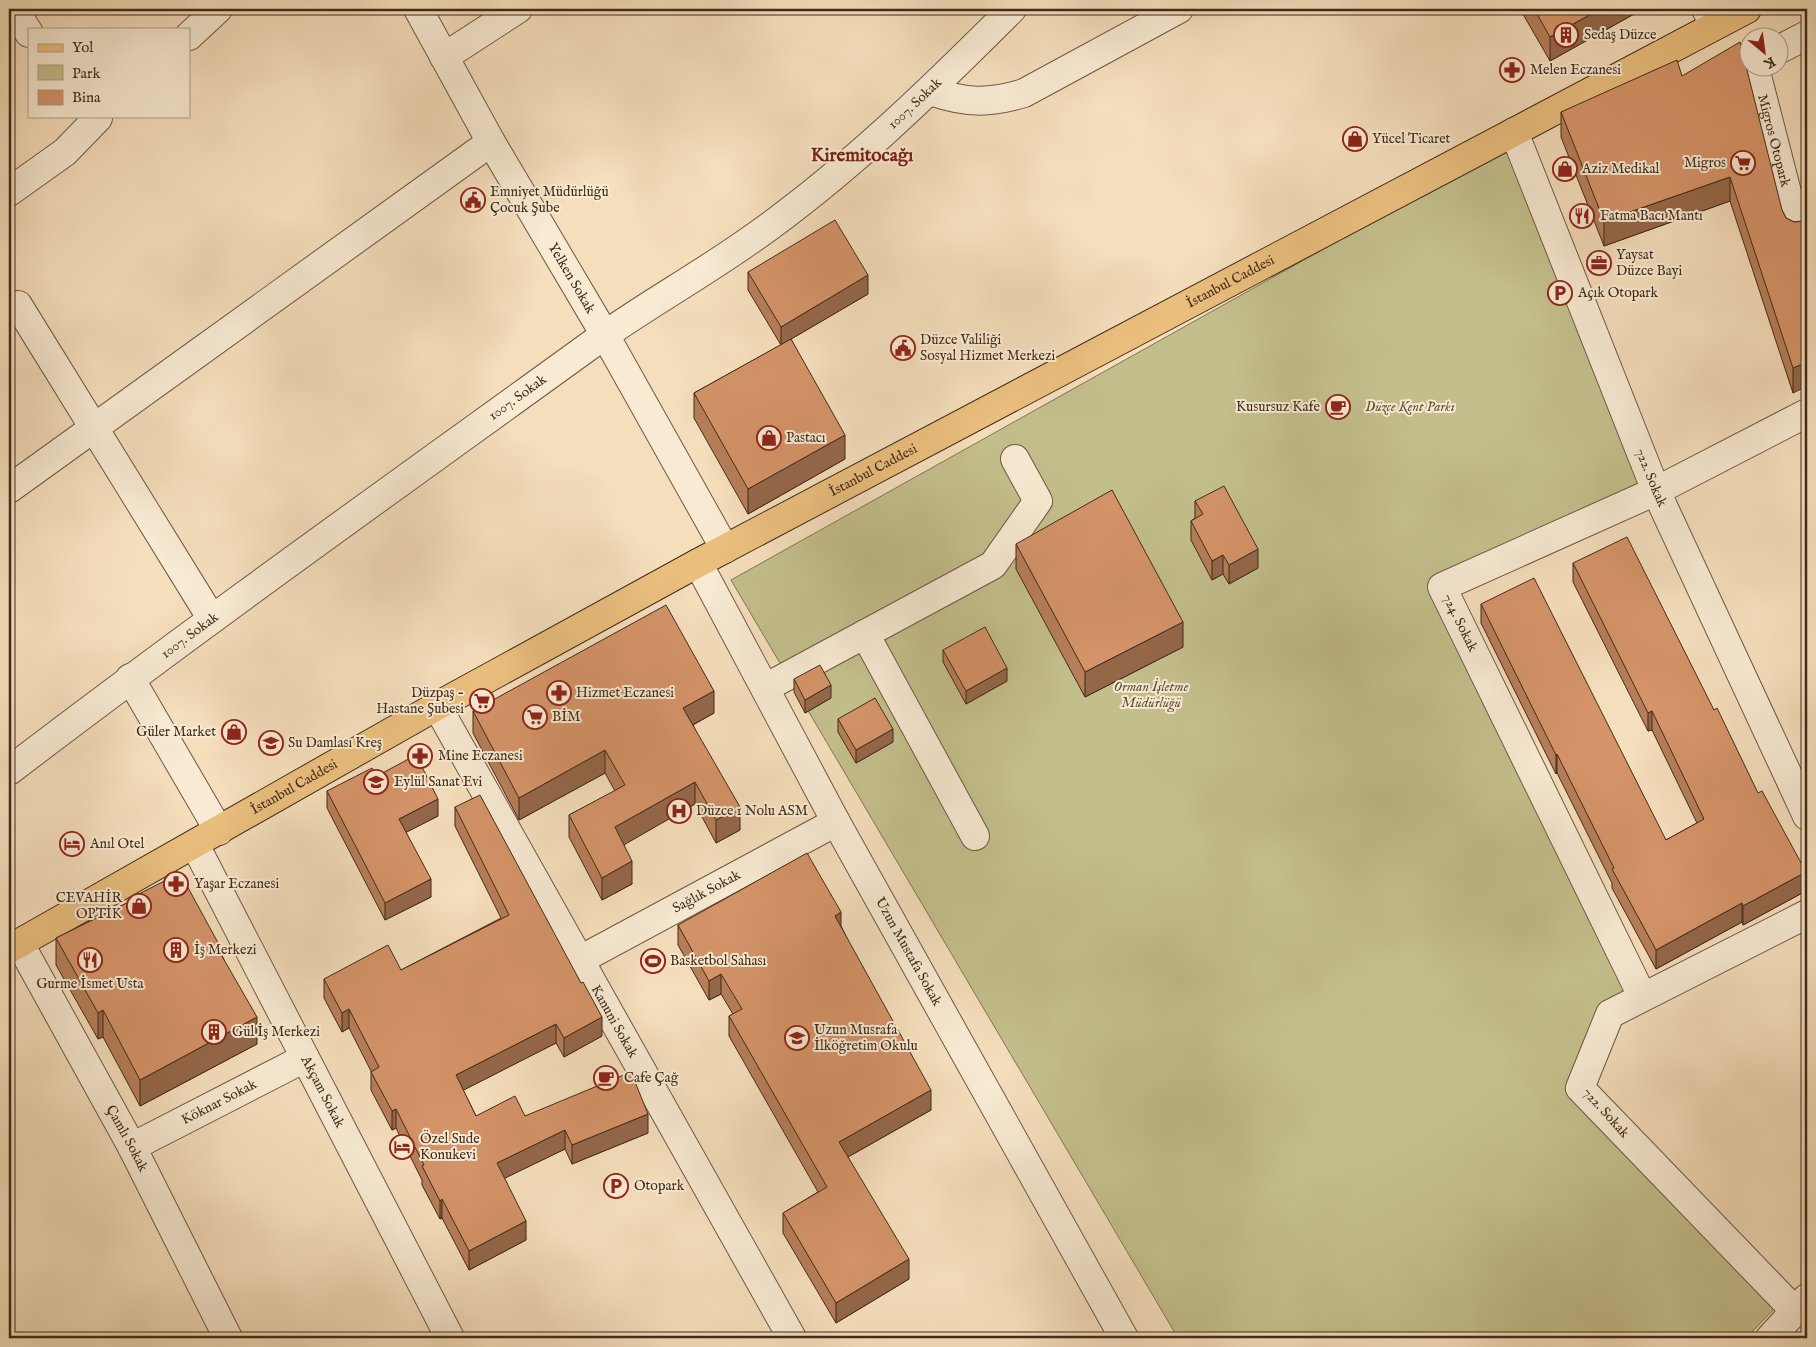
<svg xmlns="http://www.w3.org/2000/svg" width="1816" height="1347" font-family="'IM FELL English',serif">
	<style>
		.green { fill: #c3bf8c; stroke: #827552 }
		.lines { fill: none; stroke-linecap: round; stroke-linejoin: round }
		.minor-casing { stroke: #6e5842; stroke-width: 30 }
		.major-casing { stroke: #412b19; stroke-width: 30 }
		.minor { stroke: #f8ead3; stroke-width: 28 }
		.major { stroke: #eabf7e; stroke-width: 28 }
		.wall { fill: #b67e59; stroke: #412b19 }
		.shaded-wall { fill: #946749; stroke: #412b19 }
		.building { fill: #d49368; stroke: #412b19 }
		.labels { text-anchor: middle; dominant-baseline: central; stroke-width: 4; stroke-linejoin: round; paint-order: stroke }
		.poi-label { font-size: 14px; fill: #412b19; stroke: #f8ead3; text-anchor: start }
		.street-label { font-size: 14px; fill: #412b19; stroke: #f8ead3 }
		.park-label { font-size: 14px; font-style: italic; fill: #625036; stroke: #f8ead3 }
		.district-label { font-size: 19px; font-weight: bold; fill: #7a1f14; stroke: #f8ead3 }
	</style>
	<rect width="100%" height="100%" fill="#f5debc"/>
	<filter id="stains"><feTurbulence type="fractalNoise" baseFrequency=".004" numOctaves="4"/><feColorMatrix values="0 0 0 0 .2 0 0 0 0 .09 0 0 0 0 .02 0 0 0 .5 -.17"/></filter>
	<radialGradient id="worn" r=".72"><stop offset=".6" stop-color="#630" stop-opacity="0"/><stop offset="1" stop-color="#630" stop-opacity=".3"/></radialGradient>
	<!-- green -->
	<path class="green" d="M1508 146 1641 483 1434 585 1626 989 1572 1083 1777 1306 1746 1338H1178L731 580Z"/>
	<g class="lines">
		<defs>
			<g id="minor">
				<path d="M14 9 29 33"/>
				<path id="s1" d="M418 9 491 142 605 335 725 549"/>
				<path d="M1706 9 1714 26"/>
				<path d="M189 36 218 9"/>
				<path d="M1778 50 1807 35"/>
				<path d="M444 57 518 9"/>
				<path id="s2" d="M1755 68 1797 231 1807 226"/>
				<path d="M930 91C966 103 988 104 1024 93L1179 9"/>
				<path id="s3" d="M1514 132 1656 491 1807 816"/>
				<path d="M9 192 65 152 98 118"/>
				<path d="M18 305 212 619"/>
				<path d="M9 489 491 142"/>
				<path id="s4" d="M698 563 836 822 1124 1338"/>
				<path d="M865 634 975 836"/>
				<path d="M130 678 219 831"/>
				<path d="M765 688 993 565 1038 501 1015 459"/>
				<path id="s5" d="M437 706 792 1338"/>
				<path id="s6" d="M9 771C200 625 397 485 592 344 642 308 696 278 746 243 843 176 929 92 1012 9"/>
				<path id="s7" d="M195 845 450 1338"/>
				<path id="s8" d="M20 944 132 1147 228 1338"/>
				<path id="s9" d="M578 961 836 822"/>
				<path d="M1642 996 1442 587 1656 491 1807 413"/>
				<path id="s10" d="M132 1147 305 1058"/>
				<path d="M1796 1312 1580 1088 1610 1014 1807 914"/>
				<path d="M1770 1338 1807 1298"/>
			</g>
			<g id="major">
				<path id="s11" d="M9 949 437 706 698 563 1747 9"/>
			</g>
		</defs>
		<!-- minor casing -->
		<use href="#minor" class="minor-casing"/>
		<!-- major casing -->
		<use href="#major" class="major-casing"/>
		<!-- minor -->
		<use href="#minor" class="minor"/>
		<!-- major -->
		<use href="#major" class="major"/>
	</g>
	<!-- wall -->
	<path class="wall" d="M1520 9H1643L1550 61Z
		M1682 76 1782 210 1786 218 1794 222 1804 221 1793 393 1730 201 1604 246 1561 137V112Z
		M748 272 868 294 791 339 845 459 748 514 694 418V393L781 345 748 290Z
		M1195 501 1258 568 1229 584 1223 574 1212 580 1191 540V521L1195 518Z
		M1016 544 1183 647 1085 697 1016 569Z
		M1573 563 1714 710 1806 891 1743 925 1742 922 1656 969 1612 888V883L1557 773 1556 774 1481 623V604L1666 840 1697 823 1652 730 1648 731 1573 582Z
		M943 650 1007 681 966 704 943 662Z
		M794 679 831 698 805 713 794 692Z
		M473 711 714 713 693 725 740 830 716 843 695 804 624 844 632 884 602 900 569 837V815L615 791 605 773 519 820 473 733Z
		M838 719 893 742 856 763 838 732Z
		M377 776 438 816 406 832 431 897 385 920 327 808V791Z
		M455 807 602 1036 564 1057 556 1043 463 1090 476 1116H525L648 1133 572 1164 565 1149 504 1178 526 1240 469 1270 442 1218 440 1219 422 1185V1180L396 1128 392 1130 371 1090V1071L349 1028 342 1032 324 998V979L401 970 501 918 455 826Z
		M131 898 222 955 257 1044 140 1106 103 1037 98 1039 56 965V938L131 901Z
		M678 925 841 926 931 1110 848 1157 909 1279 836 1323 783 1233V1213L818 1192 729 1036V1016L733 1014 721 994 709 1000 678 945Z"/>
	<!-- shaded-wall -->
	<path class="shaded-wall" d="M1600 9H1643L1550 61V37Z
		M1730 177V201L1604 246V221Z
		M868 275V294L781 345V327Z
		M1807 362V386L1793 393V368Z
		M845 435V459L748 514V489Z
		M1258 549V568L1229 584V565Z
		M1223 555V574L1212 580V561Z
		M1183 622V647L1085 697V672Z
		M1007 668V681L966 704V691Z
		M831 685V698L805 713V700Z
		M714 691V713L683 730V708Z
		M1652 711V730L1648 731V713Z
		M893 729V742L856 763V750Z
		M605 750V773L519 820V798Z
		M1557 754V773L1556 774V755Z
		M695 782V804L615 850V827Z
		M438 799V816L399 836V819Z
		M740 807V830L716 843V820Z
		M632 861V884L602 900V878Z
		M1806 872V891L1743 925V906Z
		M431 879V897L385 920V903Z
		M1742 903V922L1656 969V950Z
		M841 912V932L835 916Z
		M721 974V994L709 1000V981Z
		M349 1009V1028L342 1032V1013Z
		M103 1010V1037L98 1039V1013Z
		M257 1017V1044L140 1106V1080Z
		M602 1017V1036L564 1057V1038Z
		M556 1024V1043L456 1094V1075Z
		M931 1090V1110L839 1162V1142Z
		M396 1109V1128L392 1130V1111Z
		M648 1114V1133L572 1164V1145Z
		M565 1130V1149L497 1182V1163Z
		M442 1199V1218L440 1219V1201Z
		M526 1221V1240L469 1270V1251Z
		M909 1259V1279L836 1323V1303Z"/>
	<!-- building -->
	<path class="building" d="M1534 9H1600L1550 37Z
		M1740 42 1782 210 1786 218 1794 222 1804 221 1807 218V362L1793 368 1730 177 1604 221 1561 112 1677 60 1682 76Z
		M835 220 868 275 781 327 748 272Z
		M791 339 845 435 748 489 694 393Z
		M1224 486 1258 549 1229 565 1223 555 1212 561 1191 521 1203 514 1195 501Z
		M1112 490 1183 622 1085 672 1016 544Z
		M1627 537 1714 710 1717 708 1758 793 1762 791 1806 872 1743 906 1742 903 1656 950 1612 869 1614 868 1557 754 1556 755 1481 604 1534 578 1666 840 1704 819 1652 711 1648 713 1573 563Z
		M666 605 714 691 683 708 740 807 716 820 695 782 615 827 632 861 602 878 569 815 625 785 605 750 519 798 473 711Z
		M985 627 1007 668 966 691 943 650Z
		M820 665 831 685 805 700 794 679Z
		M875 698 893 729 856 750 838 719Z
		M416 755 438 799 399 819 431 879 385 903 327 791 372 768 377 776Z
		M480 795 581 983 583 982 602 1017 564 1038 556 1024 456 1075 476 1116 515 1096 525 1116 631 1072 648 1114 572 1145 565 1130 497 1163 526 1221 469 1251 442 1199 440 1201 422 1166 424 1165 396 1109 392 1111 371 1072 379 1067 349 1009 342 1013 324 979 388 945 401 970 509 915 455 807Z
		M807 853 841 912 835 916 931 1090 839 1142 909 1259 836 1303 783 1213 827 1187 729 1016 742 1009 721 974 709 981 678 925Z
		M180 873 222 950 219 951 257 1017 140 1080 103 1010 98 1013 56 938 133 900 131 898Z"/>
	<!-- icons -->
	<defs>
		<symbol id="building-ring" viewBox="-11 -11 22 22"><circle r="9.5" fill="#f8ead3" stroke="#8f2418" stroke-width="1.5"/><path d="M-4-6H4V6H1V3H-1V6H-4ZM-2.5-4.3h1.7v1.8h-1.7ZM.8-4.3h1.7v1.8H.8ZM-2.5-1h1.7V.8h-1.7ZM.8-1h1.7V.8H.8Z" fill="#8f2418"/></symbol>
		<symbol id="pharmacy-ring" viewBox="-11 -11 22 22"><circle r="9.5" fill="#f8ead3" stroke="#8f2418" stroke-width="1.5"/><path d="M-2-6h4v4h4v4h-4v4h-4v-4h-4v-4h4Z" fill="#8f2418"/></symbol>
		<symbol id="shop-ring" viewBox="-11 -11 22 22"><circle r="9.5" fill="#f8ead3" stroke="#8f2418" stroke-width="1.5"/><path d="M-5-2.5h2.3a2.7 3.5 0 0 1 5.4 0H5L5.5 6h-11ZM-1.5-2.5h3a1.5 2.3 0 0 0-3 0Z" fill="#8f2418"/></symbol>
		<symbol id="supermarket-ring" viewBox="-11 -11 22 22"><circle r="9.5" fill="#f8ead3" stroke="#8f2418" stroke-width="1.5"/><path d="M-6-5.5h2.5l.6 2H6L4.5 2H-2.5L-4.4-4H-6ZM-1.5 3.2a1.3 1.3 0 1 0 .1 0ZM3 3.2a1.3 1.3 0 1 0 .1 0Z" fill="#8f2418"/></symbol>
		<symbol id="civic-ring" viewBox="-11 -11 22 22"><circle r="9.5" fill="#f8ead3" stroke="#8f2418" stroke-width="1.5"/><path d="M-.6-6.5H3V-4.5H.6V-3L4-1V1h2V6H-6V1h2V-1L-.6-3ZM-1.2 2.5V6h2.4V2.5Z" fill="#8f2418"/></symbol>
		<symbol id="restaurant-ring" viewBox="-11 -11 22 22"><circle r="9.5" fill="#f8ead3" stroke="#8f2418" stroke-width="1.5"/><path d="M-5-6h1v4h1v-4h1v4h1v-4h1v5L-1.5 .5V6h-2V.5L-5-1ZM5-6V6H3V1.5H1.5Q1.5-4 5-6Z" fill="#8f2418"/></symbol>
		<symbol id="office-ring" viewBox="-11 -11 22 22"><circle r="9.5" fill="#f8ead3" stroke="#8f2418" stroke-width="1.5"/><path d="M-6-3h4V-5.5h4V-3h4V5H-6ZM-1-4.5V-3h2v-1.5ZM-6 0V1H6V0Z" fill="#8f2418"/></symbol>
		<symbol id="parking-ring" viewBox="-11 -11 22 22"><circle r="9.5" fill="#f8ead3" stroke="#8f2418" stroke-width="1.5"/><path d="M-3.5-5.5H1a3.5 3.5 0 0 1 0 7H-1V5.5H-3.5ZM-1-3.4V-.6H.8a1.4 1.4 0 0 0 0-2.8Z" fill="#8f2418"/></symbol>
		<symbol id="cafe-ring" viewBox="-11 -11 22 22"><circle r="9.5" fill="#f8ead3" stroke="#8f2418" stroke-width="1.5"/><path d="M-5.5-4.5H6V0H3Q3 3.5 0 3.5H-2.5Q-5.5 3.5-5.5 0ZM3-3.2v2h1.7v-2ZM-6 4.5H4V6H-6Z" fill="#8f2418"/></symbol>
		<symbol id="school-ring" viewBox="-11 -11 22 22"><circle r="9.5" fill="#f8ead3" stroke="#8f2418" stroke-width="1.5"/><path d="M0-5L7-2L0 1L-7-2ZM-4 1L0 2.5L4 1V4Q0 6-4 4Z" fill="#8f2418"/></symbol>
		<symbol id="hospital-ring" viewBox="-11 -11 22 22"><circle r="9.5" fill="#f8ead3" stroke="#8f2418" stroke-width="1.5"/><path d="M-5-5h3v3.5h4V-5h3V5h-3V1.5h-4V5h-3Z" fill="#8f2418"/></symbol>
		<symbol id="hotel-ring" viewBox="-11 -11 22 22"><circle r="9.5" fill="#f8ead3" stroke="#8f2418" stroke-width="1.5"/><path d="M-6-4.5h1.5V1H6V5H4.5V3h-9V5H-6ZM-4 0a1.8 1.8 0 1 1 3.6 0ZM.5 0V-2.5h3Q6-2.5 6 0Z" fill="#8f2418"/></symbol>
		<symbol id="stadium-ring" viewBox="-11 -11 22 22"><circle r="9.5" fill="#f8ead3" stroke="#8f2418" stroke-width="1.5"/><path d="M0-5a6.5 5 0 1 0 0 10a6.5 5 0 1 0 0-10ZM-3.5-1.8h7v3.6h-7Z" fill="#8f2418"/></symbol>
	</defs>
	<g fill-rule="evenodd">
		<use href="#building-ring" x="1552" y="21" width="28" height="28"/>
		<use href="#pharmacy-ring" x="1498" y="56" width="28" height="28"/>
		<use href="#shop-ring" x="1341" y="125" width="28" height="28"/>
		<use href="#supermarket-ring" x="1729" y="149" width="28" height="28"/>
		<use href="#shop-ring" x="1551" y="155" width="28" height="28"/>
		<use href="#civic-ring" x="459" y="186" width="28" height="28"/>
		<use href="#restaurant-ring" x="1568" y="202" width="28" height="28"/>
		<use href="#office-ring" x="1585" y="249" width="28" height="28"/>
		<use href="#parking-ring" x="1546" y="279" width="28" height="28"/>
		<use href="#civic-ring" x="889" y="334" width="28" height="28"/>
		<use href="#cafe-ring" x="1324" y="393" width="28" height="28"/>
		<use href="#shop-ring" x="755" y="424" width="28" height="28"/>
		<use href="#pharmacy-ring" x="545" y="679" width="28" height="28"/>
		<use href="#supermarket-ring" x="468" y="687" width="28" height="28"/>
		<use href="#supermarket-ring" x="521" y="703" width="28" height="28"/>
		<use href="#shop-ring" x="220" y="718" width="28" height="28"/>
		<use href="#school-ring" x="257" y="729" width="28" height="28"/>
		<use href="#pharmacy-ring" x="406" y="742" width="28" height="28"/>
		<use href="#school-ring" x="362" y="768" width="28" height="28"/>
		<use href="#hospital-ring" x="665" y="797" width="28" height="28"/>
		<use href="#hotel-ring" x="58" y="830" width="28" height="28"/>
		<use href="#pharmacy-ring" x="162" y="870" width="28" height="28"/>
		<use href="#shop-ring" x="125" y="892" width="28" height="28"/>
		<use href="#building-ring" x="162" y="936" width="28" height="28"/>
		<use href="#restaurant-ring" x="76" y="946" width="28" height="28"/>
		<use href="#stadium-ring" x="639" y="947" width="28" height="28"/>
		<use href="#building-ring" x="200" y="1018" width="28" height="28"/>
		<use href="#school-ring" x="783" y="1024" width="28" height="28"/>
		<use href="#cafe-ring" x="592" y="1064" width="28" height="28"/>
		<use href="#hotel-ring" x="388" y="1133" width="28" height="28"/>
		<use href="#parking-ring" x="602" y="1172" width="28" height="28"/>
	</g>
	<g class="labels">
		<!-- poi labels -->
		<g class="poi-label">
			<text x="1584" y="35">Sedaş Düzce</text>
			<text x="1530" y="70">Melen Eczanesi</text>
			<text x="1372" y="139">Yücel Ticaret</text>
			<text x="1726" y="163" text-anchor="end">Migros</text>
			<text x="1582" y="169">Aziz Medikal</text>
			<text x="490" y="192">Emniyet Müdürlüğü<tspan x="490" dy="16">Çocuk Şube</tspan></text>
			<text x="1600" y="216">Fatma Bacı Mantı</text>
			<text x="1616" y="255">Yaysat<tspan x="1616" dy="16">Düzce Bayi</tspan></text>
			<text x="1578" y="293">Açık Otopark</text>
			<text x="920" y="340">Düzce Valiliği<tspan x="920" dy="16">Sosyal Hizmet Merkezi</tspan></text>
			<text x="1320" y="407" text-anchor="end">Kusursuz Kafe</text>
			<text x="786" y="438">Pastacı</text>
			<text x="464" y="693" text-anchor="end">Düzpaş -<tspan x="464" dy="16">Hastane Şubesi</tspan></text>
			<text x="576" y="693">Hizmet Eczanesi</text>
			<text x="552" y="717">BİM</text>
			<text x="216" y="732" text-anchor="end">Güler Market</text>
			<text x="288" y="743">Su Damlası Kreş</text>
			<text x="438" y="756">Mine Eczanesi</text>
			<text x="394" y="782">Eylül Sanat Evi</text>
			<text x="696" y="811">Düzce 1 Nolu ASM</text>
			<text x="90" y="844">Anıl Otel</text>
			<text x="194" y="884">Yaşar Eczanesi</text>
			<text x="122" y="898" text-anchor="end">CEVAHİR<tspan x="122" dy="16">OPTİK</tspan></text>
			<text x="194" y="950">İş Merkezi</text>
			<text x="670" y="961">Basketbol Sahası</text>
			<text x="90" y="984" text-anchor="middle">Gurme İsmet Usta</text>
			<text x="814" y="1030">Uzun Musrafa<tspan x="814" dy="16">İlköğretim Okulu</tspan></text>
			<text x="232" y="1032">Gül İş Merkezi</text>
			<text x="624" y="1078">Cafe Çağ</text>
			<text x="420" y="1139">Özel Sude<tspan x="420" dy="16">Konukevi</tspan></text>
			<text x="634" y="1186">Otopark</text>
		</g>
		<!-- street labels -->
		<g class="street-label">
			<text stroke="none"><textPath href="#s6" startOffset="1126">1007. Sokak</textPath></text>
			<text stroke="none"><textPath href="#s2" startOffset="75">Migros Otopark</textPath></text>
			<text stroke="none"><textPath href="#s1" startOffset="310">Yelken Sokak</textPath></text>
			<text stroke="none"><textPath href="#s11" startOffset="1392">İstanbul Caddesi</textPath></text>
			<text stroke="none"><textPath href="#s6" startOffset="631">1007. Sokak</textPath></text>
			<text stroke="none"><textPath href="#s11" startOffset="988">İstanbul Caddesi</textPath></text>
			<text stroke="none"><textPath href="#s3" startOffset="372">722. Sokak</textPath></text>
			<text transform="translate(1460 623) rotate(64)">724. Sokak</text>
			<text stroke="none"><textPath href="#s6" startOffset="226">1007. Sokak</textPath></text>
			<text stroke="none"><textPath href="#s11" startOffset="328">İstanbul Caddesi</textPath></text>
			<text stroke="none"><textPath href="#s9" startOffset="146">Sağlık Sokak</textPath></text>
			<text stroke="none"><textPath href="#s4" startOffset="442">Uzun Mustafa Sokak</textPath></text>
			<text stroke="none"><textPath href="#s5" startOffset="362">Kanuni Sokak</textPath></text>
			<text stroke="none"><textPath href="#s7" startOffset="278">Akçam Sokak</textPath></text>
			<text stroke="none"><textPath href="#s10" startOffset="98">Köknar Sokak</textPath></text>
			<text transform="translate(1606 1113) rotate(48)">722. Sokak</text>
			<text stroke="none"><textPath href="#s8" startOffset="222">Çamlı Sokak</textPath></text>
		</g>
		<!-- park labels -->
		<g class="park-label">
			<text x="1410" y="407">Düzce Kent Parkı</text>
			<text x="1151" y="687">Orman İşletme<tspan x="1151" dy="16">Müdürlüğü</tspan></text>
		</g>
		<!-- district labels -->
		<g class="district-label">
			<text x="862" y="156">Kiremitocağı</text>
		</g>
	</g>
	<!-- margin -->
	<rect width="1816" height="1347" fill="none" stroke="#f5debc" stroke-width="30"/>
	<rect x="10" y="10" width="1796" height="1327" fill="none" stroke="#412b19" stroke-width="2.5"/>
	<rect x="15" y="15" width="1786" height="1317" fill="none" stroke="#412b19"/>
	<!-- legend -->
	<rect x="28" y="28" width="162" height="90" fill="#f8ead3" stroke="#af9e89"/>
	<rect x="38" y="44" width="25" height="8" fill="#eabf7e" stroke="#af9e89"/>
	<text x="72" y="52" font-size="15" fill="#412b19">Yol</text>
	<rect x="38" y="65" width="25" height="15" fill="#c3bf8c" stroke="#af9e89"/>
	<text x="72" y="78" font-size="15" fill="#412b19">Park</text>
	<rect x="38" y="90" width="25" height="15" fill="#d49368" stroke="#af9e89"/>
	<text x="72" y="102" font-size="15" fill="#412b19">Bina</text>
	<!-- north arrow -->
	<g transform="translate(1764 52) rotate(151)"><circle r="24" fill="#f8ead3" stroke="#af9e89"/>
	<path d="M0-4L9 19L0 12L-9 19Z" fill="#8f2418"/>
	<text y="-8" font-size="14" font-weight="bold" text-anchor="middle" fill="#412b19">K</text>
	</g>
	<rect width="100%" height="100%" filter="url(#stains)"/>
	<rect width="100%" height="100%" fill="url(#worn)"/>
</svg>
